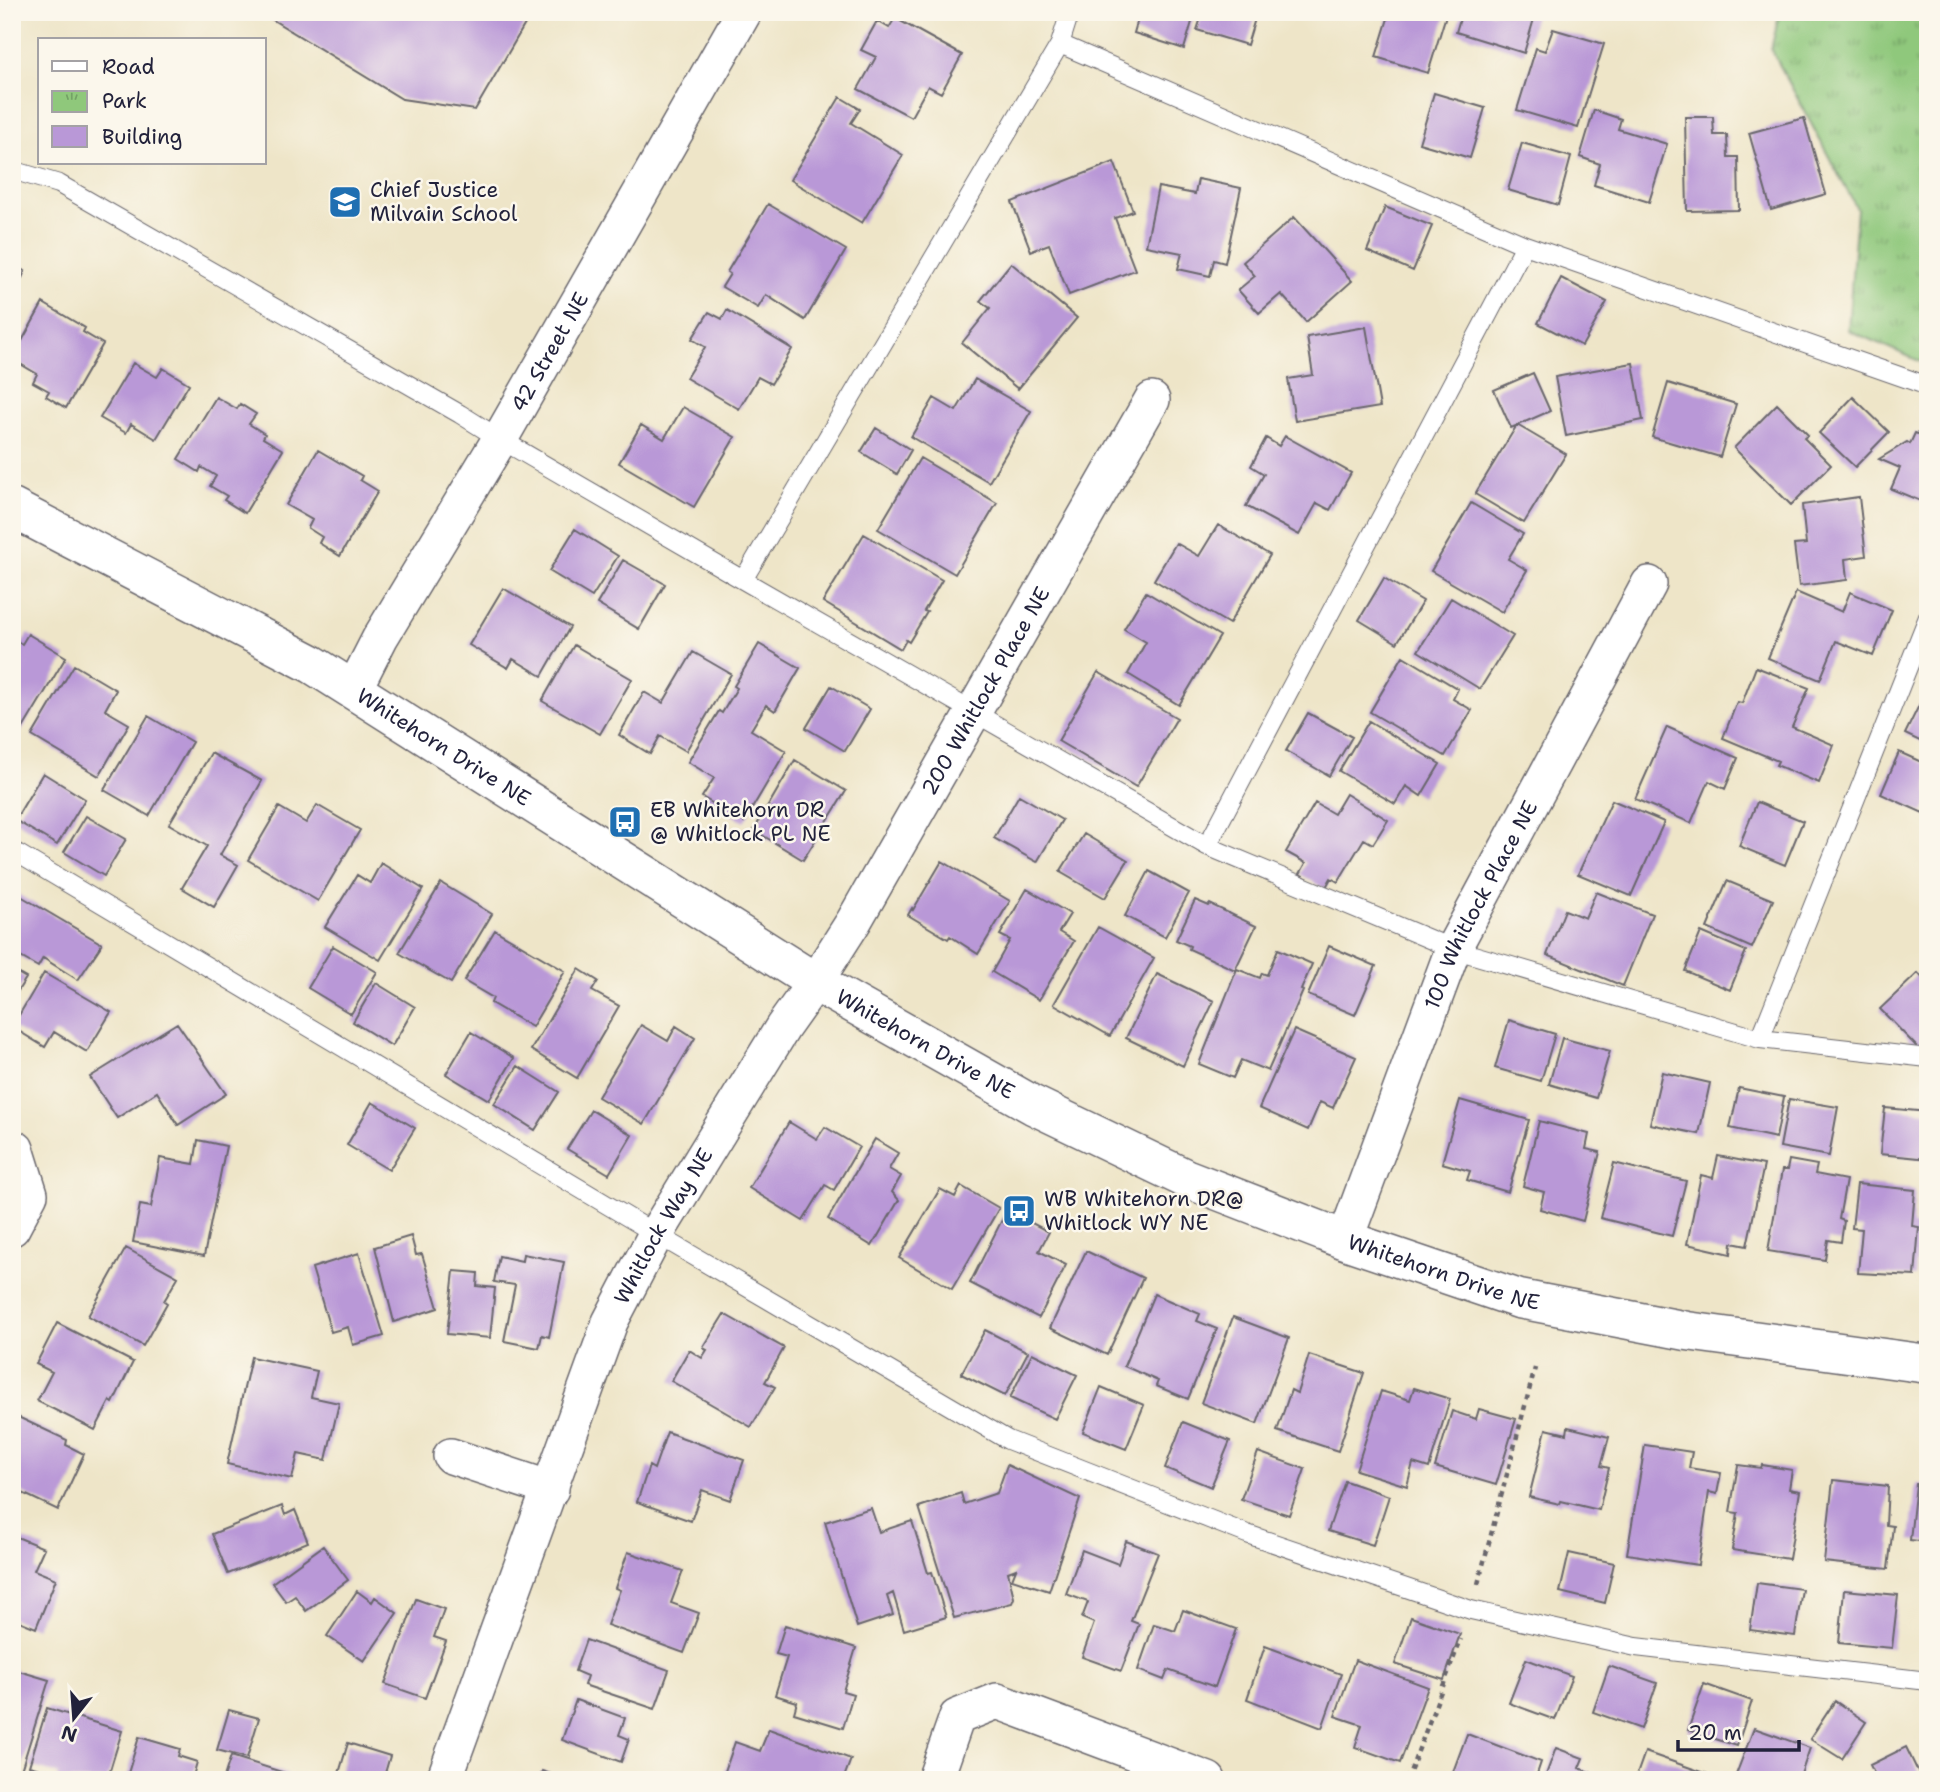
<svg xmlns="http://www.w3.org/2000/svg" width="1940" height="1792" font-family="'Shantell Sans',sans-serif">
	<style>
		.park { fill: url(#park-tufts); stroke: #58755b; stroke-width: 2 }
		.building { fill: #b998d7 }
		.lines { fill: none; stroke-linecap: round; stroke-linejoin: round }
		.service-casing { stroke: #69666c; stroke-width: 20 }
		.minor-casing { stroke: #69666c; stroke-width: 38 }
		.tertiary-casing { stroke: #69666c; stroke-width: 41 }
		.path { stroke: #69666c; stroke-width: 4.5; stroke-dasharray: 5 5; stroke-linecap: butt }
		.service { stroke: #fff; stroke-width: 18 }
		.minor { stroke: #fff; stroke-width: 35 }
		.tertiary { stroke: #fff; stroke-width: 38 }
		.labels { text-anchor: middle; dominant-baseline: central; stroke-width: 5; stroke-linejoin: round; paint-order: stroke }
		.poi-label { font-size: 21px; fill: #22223b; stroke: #fbf7ec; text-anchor: start }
		.street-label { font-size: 21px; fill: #22223b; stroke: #fbf7ec }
	</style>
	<defs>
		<pattern id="park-tufts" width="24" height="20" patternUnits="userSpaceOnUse" patternTransform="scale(1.75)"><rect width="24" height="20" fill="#8fc87b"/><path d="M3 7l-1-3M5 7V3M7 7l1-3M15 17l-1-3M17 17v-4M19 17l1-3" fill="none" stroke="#74a266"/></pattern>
	</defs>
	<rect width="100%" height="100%" fill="#fbf7ec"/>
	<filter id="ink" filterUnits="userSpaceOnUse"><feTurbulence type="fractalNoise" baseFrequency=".0143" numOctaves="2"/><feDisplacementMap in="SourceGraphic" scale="14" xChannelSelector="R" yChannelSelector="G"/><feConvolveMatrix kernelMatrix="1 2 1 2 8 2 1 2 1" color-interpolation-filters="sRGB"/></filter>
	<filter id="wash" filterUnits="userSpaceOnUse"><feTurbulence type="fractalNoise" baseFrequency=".00686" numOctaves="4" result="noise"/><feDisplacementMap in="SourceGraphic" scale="28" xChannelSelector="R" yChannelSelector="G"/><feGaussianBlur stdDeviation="1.57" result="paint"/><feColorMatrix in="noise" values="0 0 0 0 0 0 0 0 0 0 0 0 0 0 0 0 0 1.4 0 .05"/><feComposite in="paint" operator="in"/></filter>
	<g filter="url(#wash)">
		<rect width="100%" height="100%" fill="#eee5c8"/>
		<!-- park -->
		<path class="park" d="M1780 12H1928V365L1848 330 1857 209 1771 49Z"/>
		<g id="blocks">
			<!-- building -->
			<path class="building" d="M260 12H532L475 110 402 99Z
				M1140 12H1195L1184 49 1134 33Z
				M1203 12H1257L1247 45 1197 30Z
				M1390 12H1447L1428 73 1376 57Z
				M1462 12H1536L1524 53 1456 32Z
				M895 18 962 55 941 93 928 86 911 117 858 89 876 57 861 50 877 21 889 28Z
				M1553 29 1604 44 1578 128 1517 110 1536 48 1545 51Z
				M1434 93 1485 108 1470 158 1419 143Z
				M840 97 860 109 851 123 903 155 862 223 790 180Z
				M1594 110 1621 119 1618 129 1667 144 1649 202 1594 185 1600 164 1580 157Z
				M1685 117H1713L1714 135H1727L1728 157H1738L1739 210 1687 211Z
				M1804 118 1826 194 1771 210 1749 133Z
				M1522 143 1571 157 1558 205 1508 190Z
				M1114 162 1133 211 1115 218 1135 270 1069 295 1049 244 1031 251 1012 202Z
				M1198 179 1241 188 1225 263 1214 260 1210 276 1178 269 1182 253 1146 246 1158 187 1195 194Z
				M768 204 846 250 805 320 766 295 758 308 722 287 730 274 727 272Z
				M1385 207 1432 226 1413 271 1367 251Z
				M1294 217 1352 281 1306 322 1281 294 1259 313 1238 290 1255 276 1243 262Z
				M1011 263 1077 318 1018 389 962 343 990 308 980 301Z
				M12 266 25 271 12 301Z
				M1561 278 1607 302 1582 346 1538 323Z
				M43 303 85 328 83 332 103 344 66 408 46 396 49 391 33 382 37 374 12 359Z
				M727 310 792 349 771 384 758 377 739 409 686 378 705 347 692 339 709 312 722 319Z
				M1366 327 1380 407 1295 421 1288 379 1313 375 1307 337Z
				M133 363 157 377 163 368 189 384 156 439 131 424 126 433 100 418Z
				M1633 363 1643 420 1566 436 1555 377Z
				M1533 373 1550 411 1511 428 1494 390Z
				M975 379 1031 411 989 482 911 437 934 398 956 411Z
				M1668 383 1736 404 1720 457 1652 437Z
				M216 397 237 409 240 404 256 414 249 424 265 434 263 438 283 450 245 513 224 500 227 496 210 486 216 476 201 467 199 472 178 459Z
				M1853 397 1889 432 1855 467 1819 433Z
				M1777 404 1808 435 1804 438 1831 465 1791 505 1734 448Z
				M683 407 735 437 694 507 619 463 641 425 664 439Z
				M1517 425 1566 454 1524 523 1475 494Z
				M876 428 911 450 897 474 861 452Z
				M1915 433 1928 438V504L1891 489 1900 468 1879 459 1907 442 1910 444Z
				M1285 436 1351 473 1330 510 1317 503 1299 535 1246 506 1264 474 1251 466 1266 438 1279 446Z
				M318 450 362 476 360 480 378 491 340 556 319 543 322 537 308 528 312 520 286 505Z
				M920 458 997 503 955 574 878 529Z
				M1859 497 1866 556 1845 559 1847 580 1799 586 1794 545 1806 544 1802 505Z
				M1471 503 1523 534 1508 559 1527 570 1502 612 1431 571Z
				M1218 525 1270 555 1229 624 1154 580 1176 543 1199 556Z
				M575 529 618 556 592 597 549 571Z
				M864 534 942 580 924 611 927 612 909 642 906 640 901 649 823 602Z
				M623 560 665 584 639 629 597 604Z
				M1384 578 1423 601 1397 643 1359 620Z
				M503 588 570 627 542 676 513 659 508 668 469 645Z
				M1146 592 1220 636 1179 705 1128 674 1146 642 1124 629Z
				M1796 592 1842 612 1850 592 1892 610 1873 656 1836 641 1820 680 1768 658Z
				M1451 598 1513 636 1480 689 1418 651Z
				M28 634 66 657 19 735 12 731V638L22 644Z
				M759 644 800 668 775 711 766 705 751 730 786 751 744 822 702 797 714 778 688 762 719 711 722 713 737 688 734 686Z
				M574 645 632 679 600 734 542 701Z
				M693 652 731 674 686 751 660 736 650 754 619 735 644 692 663 703Z
				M1403 656 1458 689 1453 699 1472 710 1445 756 1370 712Z
				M74 665 116 690 105 710 129 724 99 776 32 736Z
				M1756 667 1809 688 1792 727 1834 745 1819 783 1776 765 1778 761 1723 738 1737 702 1742 703Z
				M1098 672 1177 718 1136 787 1058 741Z
				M831 686 870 709 845 751 806 728Z
				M1928 687V745L1905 734Z
				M1308 713 1352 737 1329 776 1286 751Z
				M148 716 192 742 149 816 104 790Z
				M1369 721 1440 764 1421 796 1406 786 1395 804 1339 771Z
				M1667 727 1738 758 1725 789 1709 781 1691 823 1635 799Z
				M1899 752 1928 765V802L1923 813 1881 794Z
				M211 753 262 781 220 855 238 865 214 907 182 888 207 846 169 824Z
				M795 760 846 791 803 860 754 830Z
				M43 773 85 799 57 845 15 820Z
				M1346 794 1388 820 1373 844 1364 839 1338 882 1331 878 1325 889 1300 874 1306 863 1286 852 1315 803 1334 814Z
				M1019 795 1062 820 1037 862 994 838Z
				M1612 800 1664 822 1631 896 1578 874Z
				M1757 802 1803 821 1785 865 1739 846Z
				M317 805 360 830 318 901 248 860 279 807 306 823Z
				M86 816 126 839 104 876 64 852Z
				M1084 834 1128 860 1105 898 1060 872Z
				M942 861 1010 901 978 954 950 936 948 939 908 915 912 908 913 910Z
				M381 863 423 889 380 960 325 927 357 875 370 883Z
				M1149 871 1189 893 1165 937 1125 916Z
				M1727 881 1773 900 1752 948 1707 928Z
				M441 883 492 914 451 983 399 953Z
				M1027 889 1070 914 1059 932 1074 941 1039 1000 992 972 1010 940 1000 935Z
				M14 892 102 944 78 980 43 958 38 967 12 952Z
				M1596 892 1652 914 1623 986 1547 955 1565 910 1585 918Z
				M1195 900 1209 906 1210 904 1256 926 1235 970 1189 949 1190 946 1176 940Z
				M1098 927 1154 958 1110 1036 1054 1004Z
				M495 930 565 971 532 1027 491 1003 493 998 464 981Z
				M1701 932 1746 951 1730 990 1685 971Z
				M333 946 377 972 351 1014 308 988Z
				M1329 946 1376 966 1355 1015 1308 995Z
				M1278 949 1312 964 1301 990 1303 991 1268 1071 1241 1060 1233 1078 1199 1064 1237 969 1260 978 1262 973 1267 975Z
				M579 969 598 981 592 991 619 1006 577 1078 531 1050Z
				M12 970 26 978 12 1000Z
				M44 973 111 1012 87 1052 54 1032 45 1047 12 1027Z
				M1918 973 1928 984V1043L1920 1050 1880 1009Z
				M1157 974 1214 1001 1183 1066 1126 1038Z
				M376 983 415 1007 392 1046 353 1022Z
				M1509 1020 1555 1034 1541 1081 1495 1068Z
				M177 1023 226 1094 178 1125 157 1092 117 1118 90 1077Z
				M641 1025 668 1041 676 1026 695 1038 644 1124 598 1097Z
				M1294 1030 1356 1057 1333 1108 1320 1102 1308 1130 1259 1108Z
				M471 1032 514 1058 489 1100 446 1074Z
				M1562 1038 1610 1051 1596 1098 1549 1084Z
				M518 1066 559 1092 535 1130 494 1104Z
				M1662 1072 1710 1083 1699 1134 1650 1124Z
				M1739 1088 1784 1097 1776 1138 1730 1128Z
				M1789 1099 1838 1107 1829 1156 1780 1147Z
				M1460 1100 1529 1120 1508 1192 1467 1180 1470 1171 1442 1163Z
				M372 1102 415 1128 389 1170 347 1145Z
				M1885 1108 1928 1112V1159L1880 1154Z
				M591 1110 632 1135 609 1174 567 1149Z
				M1539 1121 1589 1134 1586 1149 1600 1152 1583 1221 1540 1209 1544 1192 1523 1186Z
				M789 1122 817 1139 825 1127 859 1147 834 1190 825 1185 803 1221 749 1188Z
				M875 1139 898 1153 889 1169 901 1176 892 1192 899 1200 872 1246 828 1219Z
				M198 1140 226 1146 204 1256 133 1242 140 1205 151 1207 160 1158 194 1164Z
				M1718 1156 1764 1165 1747 1246 1732 1243 1731 1254 1687 1244 1701 1175 1713 1178Z
				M1789 1160 1817 1165 1815 1174 1846 1180 1839 1219 1844 1221 1841 1242 1828 1240 1825 1260 1768 1251 1782 1170H1787Z
				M1614 1163 1686 1181 1672 1236 1600 1218Z
				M1857 1184 1915 1190 1912 1226 1919 1227 1915 1276 1858 1273 1862 1229 1852 1228Z
				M961 1186 999 1208 952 1289 899 1258 940 1189 955 1197Z
				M1007 1210 1049 1232 1039 1251 1066 1265 1039 1318 970 1283Z
				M411 1236 416 1255 422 1254 438 1308 394 1322 375 1247Z
				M126 1248 178 1277 164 1301 167 1303 143 1346 88 1316Z
				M1086 1251 1143 1278 1107 1355 1050 1328Z
				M359 1253 384 1336 353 1345 348 1327 331 1332 312 1268Z
				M523 1254 564 1262 549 1337 542 1335 539 1348 504 1341 515 1285 494 1282 499 1256 522 1261Z
				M454 1271 478 1273 477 1286 495 1288 490 1338 447 1334Z
				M1154 1294 1200 1314 1197 1321 1217 1329 1188 1399 1156 1386 1158 1381 1124 1366Z
				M724 1314 784 1348 765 1382 775 1387 751 1427 671 1381 689 1350 702 1358 707 1350 703 1348Z
				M1233 1317 1289 1338 1257 1424 1201 1403Z
				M57 1323 133 1362 113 1403 110 1401 95 1430 37 1401 52 1372 36 1364Z
				M985 1330 1028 1352 1005 1396 961 1374Z
				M1032 1353 1077 1375 1055 1419 1010 1398Z
				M1309 1355 1364 1373 1338 1451 1277 1431 1291 1390 1297 1393Z
				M251 1357 317 1371 311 1397 339 1403 326 1460 298 1454 292 1479 227 1464Z
				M1101 1387 1144 1405 1126 1449 1083 1432Z
				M1414 1388 1450 1399 1429 1468 1413 1463 1407 1486 1356 1470 1381 1391 1410 1400Z
				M1479 1409 1516 1419 1496 1485 1435 1467 1452 1411 1476 1419Z
				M18 1417 67 1440 66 1445 84 1454 58 1510 12 1488V1429Z
				M1183 1422 1230 1441 1211 1487 1165 1468Z
				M1568 1427 1609 1437 1601 1466 1609 1468 1599 1510 1561 1501 1560 1504 1529 1497 1546 1429 1567 1434Z
				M667 1432 744 1460 730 1500 702 1490 691 1521 637 1502 649 1466 654 1469Z
				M1645 1445 1692 1452 1689 1468 1721 1473 1717 1494 1709 1492 1698 1565 1627 1554Z
				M1258 1452 1305 1469 1289 1515 1241 1499Z
				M1007 1465 1080 1499 1049 1591 1012 1579 1016 1569 1008 1572 1014 1598 1012 1603 954 1618 919 1507 961 1493 964 1504 997 1493Z
				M1738 1465 1761 1468 1762 1465 1792 1470 1789 1489 1800 1491 1789 1559 1732 1550 1738 1513 1730 1512Z
				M1833 1480 1888 1486 1886 1525 1893 1526 1888 1569 1824 1562Z
				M1345 1481 1389 1496 1373 1545 1328 1531Z
				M1916 1484 1928 1485V1542L1910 1540Z
				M282 1506 285 1515 295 1510 308 1542 228 1574 212 1534Z
				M871 1508 879 1532 912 1521 928 1573 932 1572 946 1617 904 1630 893 1593 887 1596 893 1615 857 1627 825 1522Z
				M12 1535 44 1548 34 1570 56 1579 36 1628 12 1618Z
				M1126 1541 1158 1553 1131 1621 1139 1624 1121 1671 1082 1657 1094 1623 1082 1618 1088 1602 1066 1594 1082 1550 1118 1564Z
				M323 1546 348 1580 306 1611 295 1596 286 1602 272 1583Z
				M628 1552 683 1571 671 1603 699 1613 684 1653 607 1625 620 1590 615 1588Z
				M1569 1553 1614 1563 1605 1603 1560 1592Z
				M1757 1583 1802 1589 1795 1636 1750 1630Z
				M1844 1590 1898 1595 1892 1648 1839 1643Z
				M357 1591 372 1602 375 1597 397 1613 364 1661 327 1636Z
				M416 1599 444 1609 434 1637 446 1641 425 1698 385 1684Z
				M1183 1610 1236 1629 1215 1687 1168 1670 1164 1680 1138 1670 1154 1624 1175 1631Z
				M1411 1617 1460 1634 1444 1680 1395 1664Z
				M785 1625 856 1648 843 1691 853 1694 843 1728 794 1713 797 1702 775 1695 787 1657 776 1654Z
				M586 1640 669 1670 655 1709 584 1685 587 1676 575 1671Z
				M1265 1646 1341 1674 1322 1728 1247 1699Z
				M1526 1659 1572 1676 1555 1720 1509 1703Z
				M1355 1660 1428 1687 1400 1763 1355 1747 1362 1725 1335 1716Z
				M1609 1666 1657 1683 1641 1729 1593 1712Z
				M12 1669 49 1680 18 1780 12 1779Z
				M1704 1684 1752 1701 1737 1746 1688 1730Z
				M576 1700 625 1718 619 1735 629 1739 621 1762 562 1740Z
				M1835 1701 1866 1722 1842 1759 1810 1739Z
				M47 1708 122 1731 107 1780H57L58 1774 29 1766Z
				M229 1710 259 1718 247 1758 217 1750Z
				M1754 1728 1810 1748 1799 1780H1734Z
				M769 1729 851 1759 843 1780H722L735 1742 760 1751Z
				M1467 1734 1541 1762 1535 1780H1450Z
				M139 1737 180 1749 178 1756 197 1762 192 1780H126Z
				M348 1743 390 1756 383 1780H337Z
				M1906 1747 1922 1780H1860L1874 1773 1870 1765Z
				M1556 1748 1583 1758 1579 1768 1609 1780H1544Z
				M1645 1752 1722 1779 1721 1780H1635Z
				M231 1756 288 1774 286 1780H223Z
				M542 1771 566 1779V1780H539Z"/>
		</g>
	</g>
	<g filter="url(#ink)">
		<use href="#blocks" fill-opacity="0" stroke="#69666c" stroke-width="2"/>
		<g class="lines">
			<defs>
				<path id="service" d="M1060 44 1070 12
					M12 170 59 184 460 414 500 439 743 580
					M1928 386 1525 245 1060 44 743 580 1207 846 1453 949 1760 1039 1928 1058
					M1207 846 1525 245
					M12 850 656 1234 1008 1440 1247 1534 1471 1610 1636 1647 1928 1681
					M1760 1039 1928 617"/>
				<g id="minor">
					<path id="s1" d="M354 689 380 638 500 439 744 12"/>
					<path d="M12 1147 16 1149 30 1194 12 1228"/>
					<path id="s2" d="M1345 1240 1453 949 1649 584"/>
					<path d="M451 1456 551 1489"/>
					<path id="s3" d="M444 1780 610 1322 656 1234 783 1027 815 982 854 921 1152 400"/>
					<path d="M935 1780 957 1717 997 1701 1208 1780"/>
				</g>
				<g id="tertiary">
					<path id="s4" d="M12 508 312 664 815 982 1033 1105 1185 1178 1345 1240 1519 1299 1687 1331 1928 1364"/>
				</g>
			</defs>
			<!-- service casing -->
			<use href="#service" class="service-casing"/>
			<!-- minor casing -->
			<use href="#minor" class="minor-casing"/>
			<!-- tertiary casing -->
			<use href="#tertiary" class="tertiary-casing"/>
			<!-- path -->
			<path class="path" d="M1478 1584 1535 1368
				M1407 1780 1461 1639"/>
			<!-- service -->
			<use href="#service" class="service"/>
			<!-- minor -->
			<use href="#minor" class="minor"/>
			<!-- tertiary -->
			<use href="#tertiary" class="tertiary"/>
		</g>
	</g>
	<!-- icons -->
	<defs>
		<symbol id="school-square" viewBox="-11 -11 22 22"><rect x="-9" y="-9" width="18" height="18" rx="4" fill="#1f6fb2" stroke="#fbf7ec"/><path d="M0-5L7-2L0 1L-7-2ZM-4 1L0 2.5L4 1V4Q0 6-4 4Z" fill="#fff"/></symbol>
		<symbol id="bus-square" viewBox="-11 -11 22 22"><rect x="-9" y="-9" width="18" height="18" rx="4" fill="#1f6fb2" stroke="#fbf7ec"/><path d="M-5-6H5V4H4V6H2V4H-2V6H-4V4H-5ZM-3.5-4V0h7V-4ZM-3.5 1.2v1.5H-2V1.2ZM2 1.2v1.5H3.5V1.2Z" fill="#fff"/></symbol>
	</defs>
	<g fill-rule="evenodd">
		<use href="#school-square" x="326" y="183" width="38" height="38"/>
		<use href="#bus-square" x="606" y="803" width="38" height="38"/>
		<use href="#bus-square" x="1000" y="1192" width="38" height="38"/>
	</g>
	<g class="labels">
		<!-- poi labels -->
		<g class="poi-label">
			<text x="370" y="190">Chief Justice<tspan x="370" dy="24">Milvain School</tspan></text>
			<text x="650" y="810">EB Whitehorn DR<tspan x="650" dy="24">@ Whitlock PL NE</tspan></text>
			<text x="1044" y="1199">WB Whitehorn DR@<tspan x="1044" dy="24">Whitlock WY NE</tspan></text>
		</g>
		<!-- street labels -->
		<g class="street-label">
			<text stroke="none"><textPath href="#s1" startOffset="390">42 Street NE</textPath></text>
			<text stroke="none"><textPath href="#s3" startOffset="1222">200 Whitlock Place NE</textPath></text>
			<text stroke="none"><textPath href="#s4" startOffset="494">Whitehorn Drive NE</textPath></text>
			<text stroke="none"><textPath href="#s2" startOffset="362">100 Whitlock Place NE</textPath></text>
			<text stroke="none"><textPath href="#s4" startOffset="1060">Whitehorn Drive NE</textPath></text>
			<text stroke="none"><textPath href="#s3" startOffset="597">Whitlock Way NE</textPath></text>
			<text stroke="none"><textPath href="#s4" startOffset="1628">Whitehorn Drive NE</textPath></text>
		</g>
	</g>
	<!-- margin -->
	<rect width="1940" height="1792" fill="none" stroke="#fbf7ec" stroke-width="42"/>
	<!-- legend -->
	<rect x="38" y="38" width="228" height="126" fill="#fbf7ec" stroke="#a4a2a5" stroke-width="2"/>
	<rect x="52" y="61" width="35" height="10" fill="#ffffff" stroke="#a4a2a5" stroke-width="2"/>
	<text x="102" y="74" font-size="21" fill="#22223b">Road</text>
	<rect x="52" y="91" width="35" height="21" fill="url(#park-tufts)" stroke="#a4a2a5" stroke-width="2"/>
	<text x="102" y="108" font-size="21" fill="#22223b">Park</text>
	<rect x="52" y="126" width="35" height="21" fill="#b998d7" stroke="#a4a2a5" stroke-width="2"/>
	<text x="102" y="144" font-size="21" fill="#22223b">Building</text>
	<!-- north arrow -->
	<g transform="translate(74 1718) rotate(197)" stroke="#fbf7ec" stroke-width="5" paint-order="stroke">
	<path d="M0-5L12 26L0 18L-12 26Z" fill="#22223b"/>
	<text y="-10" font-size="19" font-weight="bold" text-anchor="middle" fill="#22223b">N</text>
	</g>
	<!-- scale -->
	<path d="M1678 1740v10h121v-10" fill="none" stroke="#22223b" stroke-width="3.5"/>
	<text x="1688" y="1740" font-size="21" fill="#22223b" stroke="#fbf7ec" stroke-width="5" paint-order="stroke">20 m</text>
</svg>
